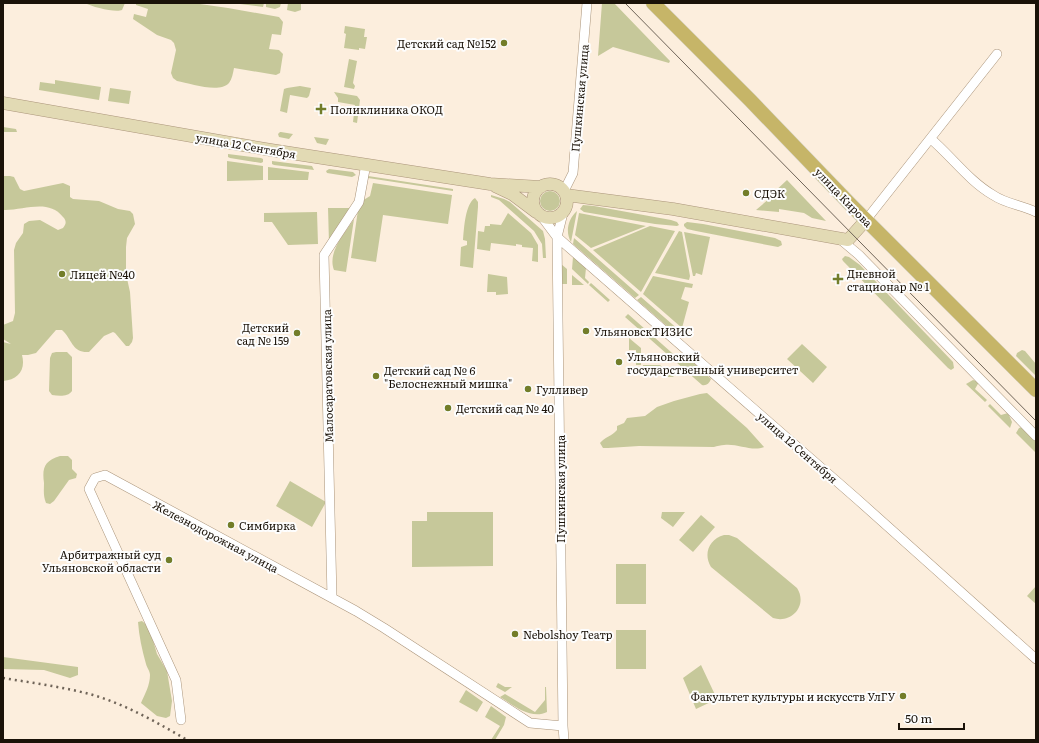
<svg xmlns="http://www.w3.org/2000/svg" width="1039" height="743" font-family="Literata,serif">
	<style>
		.green { fill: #c6c89a }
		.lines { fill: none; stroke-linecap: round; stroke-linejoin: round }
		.minor-casing { stroke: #ab957b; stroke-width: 10 }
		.secondary-casing { stroke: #ab957b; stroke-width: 13 }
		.primary-casing { stroke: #dad9d7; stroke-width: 15 }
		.minor { stroke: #fff; stroke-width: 9 }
		.secondary { stroke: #e2dab4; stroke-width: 12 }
		.primary { stroke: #c6b568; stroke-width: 14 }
		.tram { stroke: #6f6458; stroke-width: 1 }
		.rail { stroke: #6f6458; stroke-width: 2.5; stroke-dasharray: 2 4; stroke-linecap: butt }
		.poi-dot { fill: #727d29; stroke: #fdfdfd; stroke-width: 1.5 }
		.labels { text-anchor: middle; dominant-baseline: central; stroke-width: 4; stroke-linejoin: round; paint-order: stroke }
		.poi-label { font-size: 11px; fill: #1a1208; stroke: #fdfdfd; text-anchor: start }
		.street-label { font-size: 11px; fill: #1a1208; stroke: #fdfdfd }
	</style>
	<rect width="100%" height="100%" fill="#fceedd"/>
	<!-- green -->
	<path class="green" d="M85 3H125L122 10C116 13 92 7 85 3Z
		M136 3H193L228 8 279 17 283 22 281 35 272 34 269 49 279 50 283 54 280 73 276 75 234 68C233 73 232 79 229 83 219 94 190 83 177 81L173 78 171 73 176 50 174 43 171 40 157 35 133 19 134 14 146 17 148 9 136 5Z
		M232 3H264L263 7Z
		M266 3H281L280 7 275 9 266 7Z
		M288 3H301V10L295 12 287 10Z
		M602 3H614L670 61 669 63 613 47 598 56Z
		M345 26 365 29 364 37H367L365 49 359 48V50L344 48 346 34 344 33Z
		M349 59 357 61 353 83 355 86 354 89 344 87Z
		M55 80 101 87 99 100 39 90 40 82 55 84Z
		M300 86 311 88 309 96 307 98 290 95 287 113 280 111 284 89 287 88Z
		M110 88 131 91 129 104 108 101Z
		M334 92 357 96 360 100 357 123 353 122 355 105 338 102V98Z
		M3 127 16 129 17 132H3Z
		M280 132H281L293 134 289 139 279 137 278 134Z
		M314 137 329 139 326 145 317 143Z
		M228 154 261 158 263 159V162L261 163 230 158 228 157Z
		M227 161 263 166V180L227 181Z
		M272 161 312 166 314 170 274 165 272 164Z
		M268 167 309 172 308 180H268Z
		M329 169 353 172 356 175 352 177 327 173 326 171Z
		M3 176H10L14 177 20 189 24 191 63 183 70 186V197L73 199 99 201 118 209 130 211 133 214 135 224 127 238 126 247V274L130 292 133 338 132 342 129 346H126L115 333 113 332 104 336 89 352C73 353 73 342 64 332L62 330H56L36 353 28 355H22C26 370 18 380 3 381V342L11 344 3 339V325L13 321 15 313 14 250 16 243 23 233 24 224 29 221 40 220 58 230 63 228C66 224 67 221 63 217 48 198 23 211 3 210Z
		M368 176 453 189V191L368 178Z
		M787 180 826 221 812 218 804 213 779 209V212L756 210 770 198 771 195Z
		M373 183 452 195 448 224 383 215 376 262 351 258 358 210 362 201 370 196Z
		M540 201a10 10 0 1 1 20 0a10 10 0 1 1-20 0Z
		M491 195 504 199 510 202 543 231 545 239 546 258H543L542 244 534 231 499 200 491 197Z
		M475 198 478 202V207L473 268 460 266 461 247 467 245V241L463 240C464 229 465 204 475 198Z
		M583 205 594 206 671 220 677 222 679 225 677 226 655 224 584 212 580 209Z
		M328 208H353L329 243Z
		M577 211 571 242C565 232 568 219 577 211Z
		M317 212 318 244 288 245 272 222H264V213Z
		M508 213 531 233 538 245V262L532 261 533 248 522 247V245L516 244V246L491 243 490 251 477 249 478 231 484 232 485 226H490V224L501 225Z
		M579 213 646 226 591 248 575 235Z
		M354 219 346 272 334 270C327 252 345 233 354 219Z
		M687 222 703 224 775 238 781 241 782 245 778 247 696 231 687 229 684 226V224Z
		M650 226 675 231 641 292 593 250Z
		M679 231 682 232 690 276 689 280 655 273Z
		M684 232 710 237 702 275 696 273 695 276H693Z
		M574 238 639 295 635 298 573 244Z
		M845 256 849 257 860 265 953 362 954 368 951 370 948 368 843 261 842 259Z
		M573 257 586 268 585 278 589 282 588 284 572 269Z
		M561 264 567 269V284H561Z
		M488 274 507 277 508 294 496 295V292H487Z
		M572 275 584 285H572Z
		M653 276 693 284 692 288 685 287 681 299 689 302 682 328 643 294Z
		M591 283 610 300 608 302 589 285Z
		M641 297 680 331 676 334 637 300Z
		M628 314 680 360 685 355 710 378 711 379C709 384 706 386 702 385L625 317Z
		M629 338 641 348V365H636V350H629Z
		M802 344 827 367 813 383 787 359Z
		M1022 350 1025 351 1036 364V376L1016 356 1017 353Z
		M56 352H67L72 357V391C68 397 59 396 52 395L49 391 50 358 52 353Z
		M643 365H660L674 377H663V373H636V369H643Z
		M973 380 979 382 975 389 987 400 985 402 966 384Z
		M707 393 747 428 764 447C752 452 737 443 724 445 721 445 717 446 714 447L639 446 608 448H603L600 443C605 437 612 436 617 430V426L624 423 627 418 645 416 657 407 674 401 700 394Z
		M990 404 1001 415 1008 413 1012 422 1010 428 988 406Z
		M1022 427 1036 441V453L1016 433 1019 428Z
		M60 456H68L72 460V469L77 474 76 478 69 480 54 501 50 504 46 503C43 496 44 490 44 483 42 468 44 461 60 456Z
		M290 481 326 502 312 527 276 506Z
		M427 512H493V566L412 567V521H427Z
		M662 512H685L673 527 661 518Z
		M701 515 715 527 693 552 679 540Z
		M724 535H729L737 538 797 588C808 605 792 624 773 618L711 567C703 554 709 539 724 535Z
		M616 564H646V604H616Z
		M1036 586V604L1027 596Z
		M142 621 149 627 157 654 167 671 172 701 170 716 166 718 157 716 141 703C145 694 150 685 150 675 150 671 147 668 146 664 142 650 139 636 138 622Z
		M616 630H646V669H616Z
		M3 657 78 667V675L70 678 44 670 3 669Z
		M701 665 717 699 696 709 683 678Z
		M498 683 505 687H512L505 692 496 687Z
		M545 687H546L547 712C531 720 513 705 500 697L505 694 535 712 545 700Z
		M466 690 483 702 477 712 459 702Z
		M491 706 506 717 504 725 495 740H491L500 726 485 717Z"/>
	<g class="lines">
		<defs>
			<path id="minor" d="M931 139C952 157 969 181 993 195 1006 204 1022 205 1036 212
				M564 191 573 173 587 3
				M563 213 557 237 563 726 564 740
				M542 217 557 237 857 499 1036 659
				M866 220 997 54
				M840 239 859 255 1036 436
				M332 598 324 255 359 202 366 164
				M181 720 176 680 89 489 95 478 105 475 356 611 384 628 530 723 563 726"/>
			<path id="secondary" d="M3 103 271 150 490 184 541 187
				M533 201a17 17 0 1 1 34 0a17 17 0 1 1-34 0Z
				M495 186 512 194 536 212
				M566 195 673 209 848 240 866 220"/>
			<path id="primary" d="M653 3 750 100 850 204 1036 390"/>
		</defs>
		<!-- minor casing -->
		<use href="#minor" class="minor-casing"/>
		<!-- secondary casing -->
		<use href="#secondary" class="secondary-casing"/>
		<!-- primary casing -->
		<use href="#primary" class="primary-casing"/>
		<!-- minor -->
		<use href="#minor" class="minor"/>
		<!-- secondary -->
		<use href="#secondary" class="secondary"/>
		<!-- primary -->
		<use href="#primary" class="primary"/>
		<!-- tram -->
		<path class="tram" d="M625 3 1036 421"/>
		<!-- rail -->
		<path class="rail" d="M3 678C33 683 64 687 93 695 127 705 158 723 187 740"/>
	</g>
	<!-- markers -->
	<g class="poi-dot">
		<circle cx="504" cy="43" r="4"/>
		<path d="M319 103h4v4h4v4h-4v4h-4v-4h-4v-4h4z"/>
		<circle cx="746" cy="193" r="4"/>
		<circle cx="62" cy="274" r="4"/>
		<path d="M836 273h4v4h4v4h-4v4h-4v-4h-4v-4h4z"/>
		<circle cx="586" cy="331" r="4"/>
		<circle cx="297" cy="333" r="4"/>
		<circle cx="619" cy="362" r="4"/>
		<circle cx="376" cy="376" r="4"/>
		<circle cx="528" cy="389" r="4"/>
		<circle cx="448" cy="408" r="4"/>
		<circle cx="231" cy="525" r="4"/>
		<circle cx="169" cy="560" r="4"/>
		<circle cx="515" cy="634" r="4"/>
		<circle cx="903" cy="696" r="4"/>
	</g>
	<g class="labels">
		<!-- poi labels -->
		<g class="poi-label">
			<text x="496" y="43" text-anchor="end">Детский сад №152</text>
			<text x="330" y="109">Поликлиника ОКОД</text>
			<text x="754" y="193">СДЭК</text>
			<text x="847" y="273">Дневной<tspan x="847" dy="13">стационар № 1</tspan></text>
			<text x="70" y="274">Лицей №40</text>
			<text x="289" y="327" text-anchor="end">Детский<tspan x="289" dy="13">сад № 159</tspan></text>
			<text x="594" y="331">УльяновскТИЗИС</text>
			<text x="627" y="356">Ульяновский<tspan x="627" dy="13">государственный университет</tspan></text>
			<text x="384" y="370">Детский сад № 6<tspan x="384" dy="13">"Белоснежный мишка"</tspan></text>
			<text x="536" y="389">Гулливер</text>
			<text x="456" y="408">Детский сад № 40</text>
			<text x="239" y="525">Симбирка</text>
			<text x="161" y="554" text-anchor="end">Арбитражный суд<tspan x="161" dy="13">Ульяновской области</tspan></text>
			<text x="523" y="634">Nebolshoy Театр</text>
			<text x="895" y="696" text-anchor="end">Факультет культуры и искусств УлГУ</text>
		</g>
		<!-- street labels -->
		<g class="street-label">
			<text transform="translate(579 98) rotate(-85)">Пушкинская улица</text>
			<text transform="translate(246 145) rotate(10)">улица 12 Сентября</text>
			<text transform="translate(844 197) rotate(46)">улица Кирова</text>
			<text transform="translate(327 376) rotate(-91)">Малосаратовская улица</text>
			<text transform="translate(798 447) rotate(41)">улица 12 Сентября</text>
			<text transform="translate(560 489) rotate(-90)">Пушкинская улица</text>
			<text transform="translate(216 536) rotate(28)">Железнодорожная улица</text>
		</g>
	</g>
	<!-- border -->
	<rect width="1039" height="743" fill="none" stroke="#1a1208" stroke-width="8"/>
	<!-- scale -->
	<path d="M899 723v6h65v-6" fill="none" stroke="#1a1208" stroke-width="2"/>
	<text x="905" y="723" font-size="12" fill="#1a1208" stroke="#fdfdfd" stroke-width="3" paint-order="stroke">50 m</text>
</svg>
